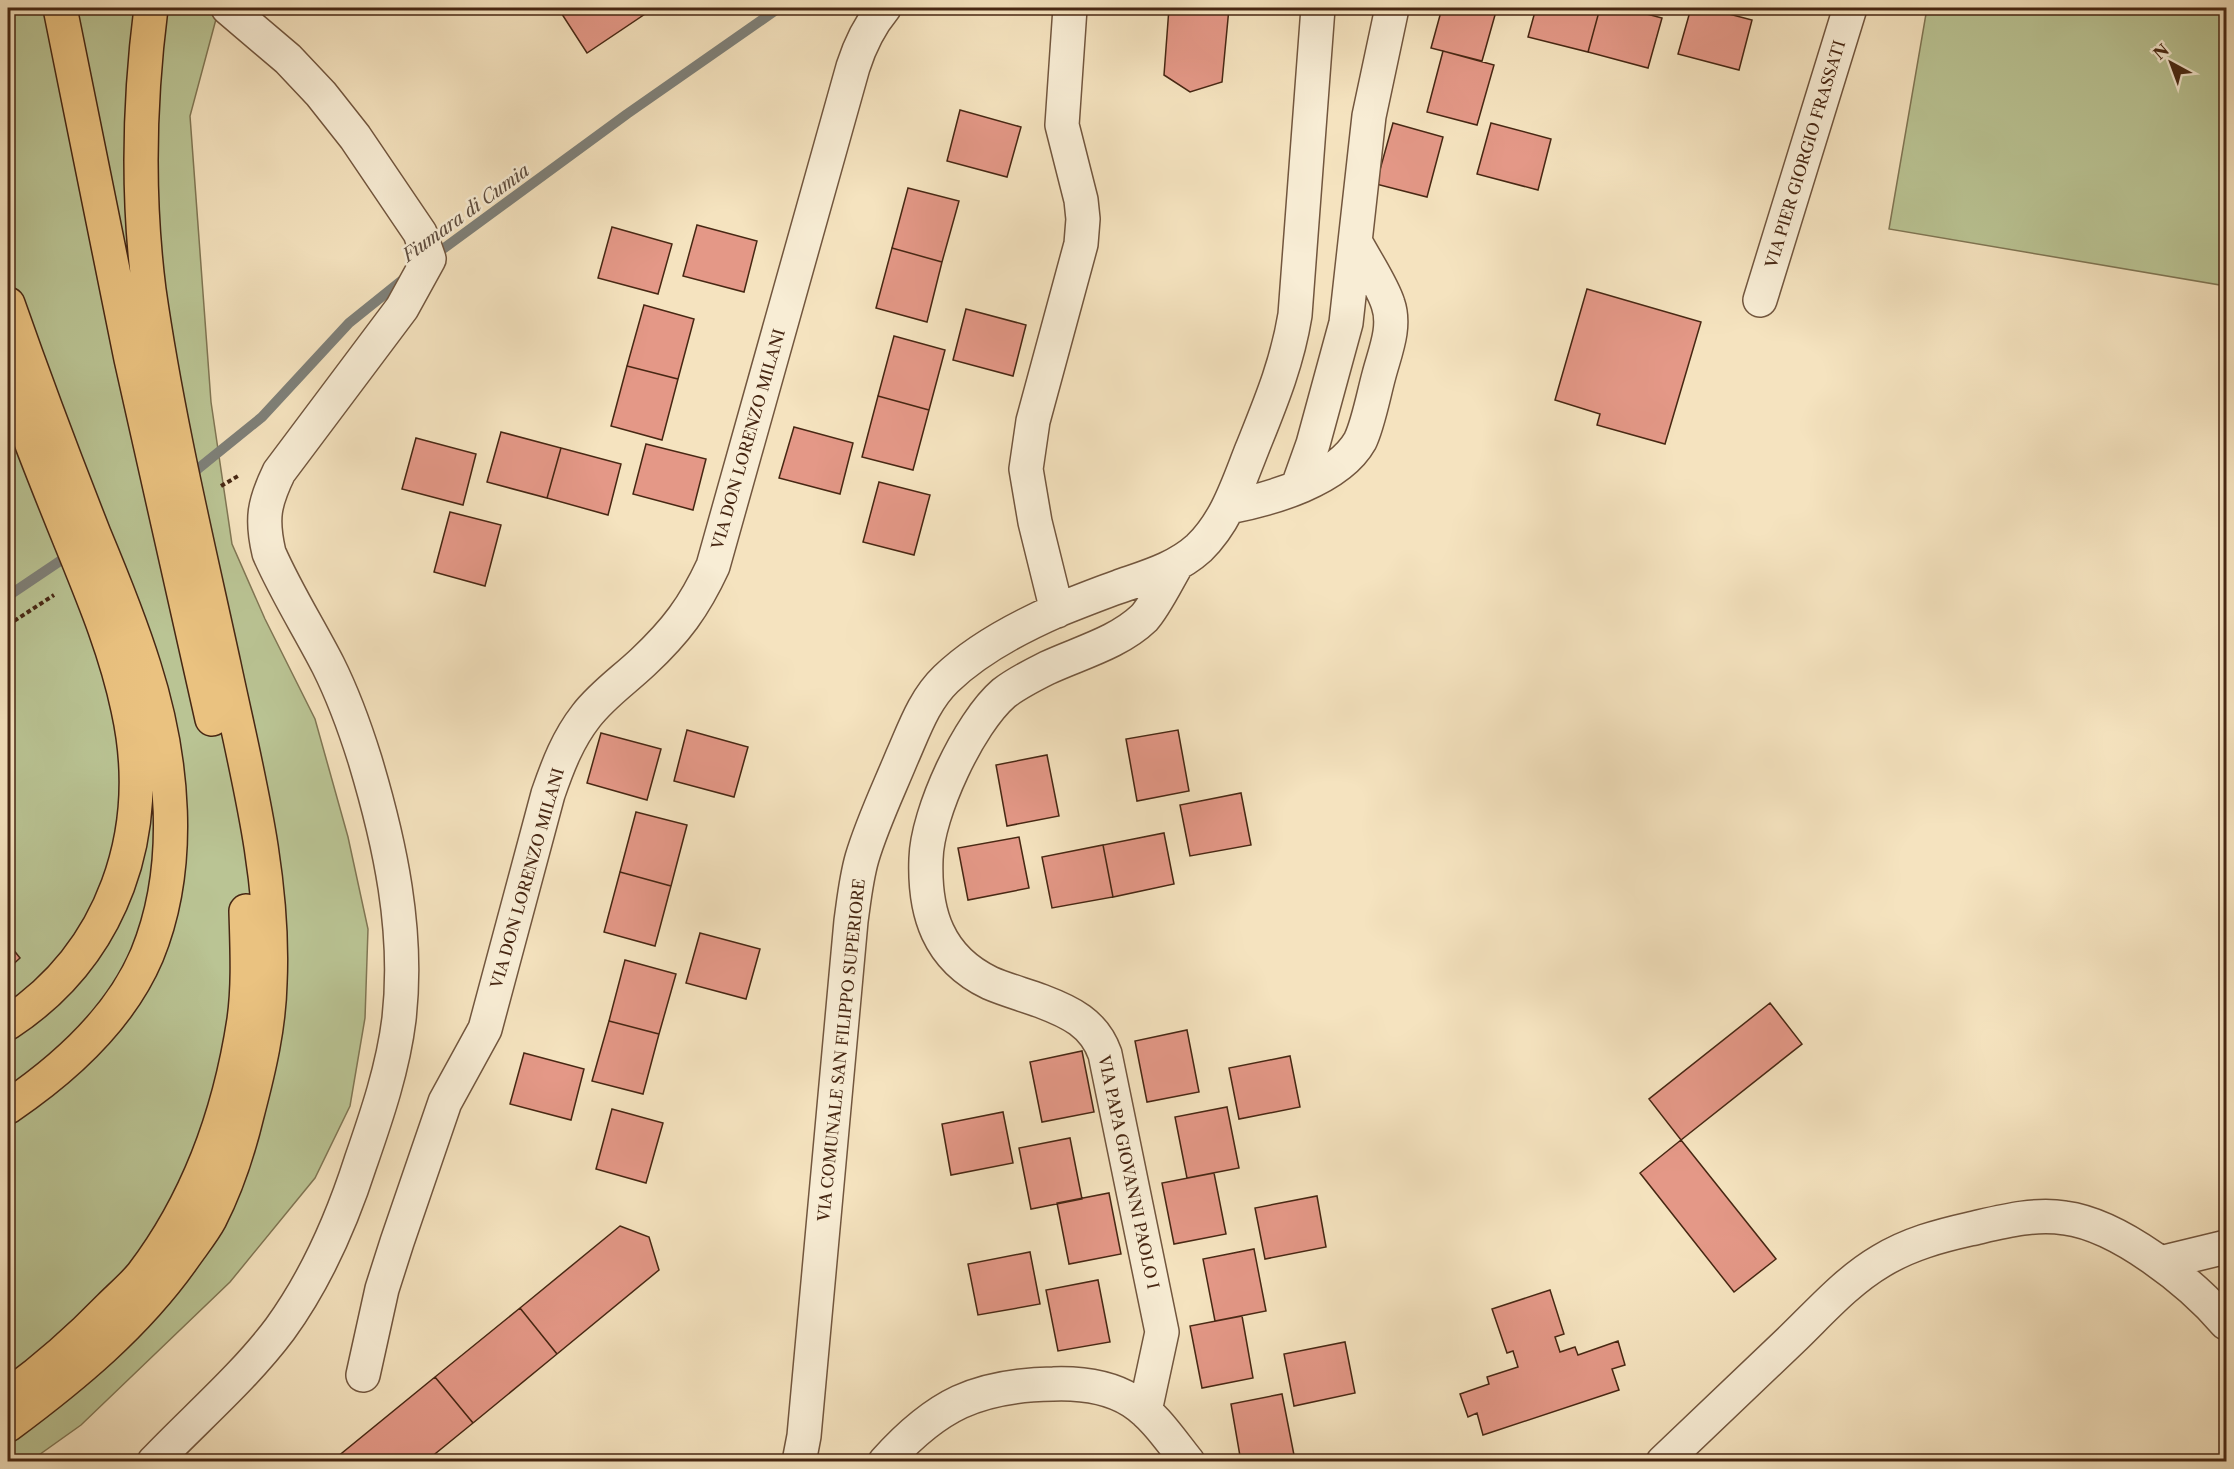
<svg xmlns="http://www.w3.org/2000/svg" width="2234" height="1469" font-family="'Libre Caslon Text',serif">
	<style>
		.green { fill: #bac494; stroke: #807654; stroke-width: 1.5 }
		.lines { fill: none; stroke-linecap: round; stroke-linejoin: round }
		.stream { stroke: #7e8079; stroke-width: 10 }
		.building { fill: #e49887; stroke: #472713; stroke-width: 1.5 }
		.minor-casing { stroke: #72563e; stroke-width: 36 }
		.highway-casing { stroke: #472713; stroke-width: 36 }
		.path { stroke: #472713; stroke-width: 4; stroke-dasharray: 4.5 3; stroke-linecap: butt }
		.minor { stroke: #f8edd5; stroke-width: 33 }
		.highway { stroke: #eac280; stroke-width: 33 }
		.labels { text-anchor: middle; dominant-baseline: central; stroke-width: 5; stroke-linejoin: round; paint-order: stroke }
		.street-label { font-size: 16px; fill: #472713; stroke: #f8edd5 }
		.water-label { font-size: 18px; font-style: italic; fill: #5e4c3e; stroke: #f8edd5 }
	</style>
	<rect width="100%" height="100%" fill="#f5e3bf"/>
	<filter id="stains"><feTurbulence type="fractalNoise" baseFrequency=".00333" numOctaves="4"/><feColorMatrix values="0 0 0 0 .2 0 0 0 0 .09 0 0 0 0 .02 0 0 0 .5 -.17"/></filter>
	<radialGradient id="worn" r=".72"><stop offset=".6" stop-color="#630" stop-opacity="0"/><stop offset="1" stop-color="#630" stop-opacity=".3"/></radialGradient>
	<!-- green -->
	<path class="green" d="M8 8H219L190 116 211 402 232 544 265 619 315 719 348 837 368 929 365 1018 350 1106 315 1178 230 1282 81 1425 29 1462 8 1461Z
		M1927 8H2226V286L1889 229Z"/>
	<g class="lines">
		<!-- stream -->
		<path class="stream" d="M432 257 627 114 779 8
			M194 472 262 417 349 323 405 278
			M8 596 60 561"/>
	</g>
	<!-- building -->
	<path class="building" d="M558 8H650L651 10 587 53Z
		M1169 8H1229L1222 82 1190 92 1164 75Z
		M1442 8H1497L1482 61 1431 48Z
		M1536 8H1600L1588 52 1528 37Z
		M1600 8H1624L1662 18 1648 68 1588 52Z
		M1691 8H1706L1752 20 1739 70 1678 54Z
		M1443 51 1494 65 1477 125 1427 112Z
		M960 110 1021 127 1007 177 947 161Z
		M1393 123 1443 137 1427 197 1376 184Z
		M1491 123 1551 139 1538 190 1477 174Z
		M908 188 959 201 942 262 892 248Z
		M697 225 757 241 744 292 683 276Z
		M612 227 672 244 658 294 598 278Z
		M892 248 942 262 927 322 876 308Z
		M1587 289 1701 322 1665 444 1597 425 1600 414 1555 400Z
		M644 305 694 319 678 379 627 366Z
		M966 309 1026 325 1013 376 953 360Z
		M894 336 945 350 929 410 878 396Z
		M627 366 678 379 662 440 611 426Z
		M878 396 929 410 913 470 862 457Z
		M794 427 853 443 840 494 779 478Z
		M501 432 561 448 547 498 487 482Z
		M416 438 476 454 463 505 402 489Z
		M646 444 706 459 693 510 633 494Z
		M561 448 621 464 608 515 547 498Z
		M879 482 930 495 914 555 863 542Z
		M450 512 501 525 485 586 434 572Z
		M687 730 748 747 734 797 674 781Z
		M1178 730 1189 791 1137 801 1126 739Z
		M601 733 661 749 647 800 587 783Z
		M1047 755 1059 816 1007 826 996 765Z
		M1241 793 1251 845 1190 856 1180 805Z
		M636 812 687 825 671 886 620 872Z
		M1164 833 1174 884 1113 897 1103 845Z
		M1019 837 1029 888 968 900 958 848Z
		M1103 845 1113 897 1052 908 1042 857Z
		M620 872 671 886 655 946 604 932Z
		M700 933 760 949 746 999 686 983Z
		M8 943 20 958 8 969Z
		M625 960 676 974 659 1034 609 1021Z
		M1770 1003 1802 1044 1681 1140 1649 1099Z
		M609 1021 659 1034 643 1094 592 1081Z
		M1187 1030 1199 1092 1147 1102 1135 1041Z
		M1082 1051 1094 1112 1042 1122 1030 1062Z
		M524 1053 584 1069 571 1120 510 1104Z
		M1290 1056 1300 1107 1239 1119 1229 1068Z
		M1227 1107 1239 1168 1187 1178 1175 1117Z
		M612 1109 663 1123 646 1183 596 1169Z
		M1003 1112 1013 1163 951 1175 942 1124Z
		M1070 1138 1082 1199 1031 1209 1019 1148Z
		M1681 1140 1776 1259 1734 1292 1640 1173Z
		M1214 1173 1226 1234 1174 1244 1162 1183Z
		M1109 1193 1121 1254 1069 1264 1057 1203Z
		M1317 1196 1326 1247 1265 1259 1255 1208Z
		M620 1226 649 1237 659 1270 557 1354 520 1308Z
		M1254 1249 1266 1311 1215 1321 1203 1259Z
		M1030 1252 1040 1304 978 1315 968 1264Z
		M1098 1280 1110 1342 1058 1351 1046 1290Z
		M1550 1290 1564 1334 1555 1337 1560 1352 1575 1347 1578 1355 1618 1341 1625 1365 1612 1369 1619 1390 1483 1435 1477 1413 1468 1417 1460 1394 1489 1384 1487 1377 1518 1367 1513 1351 1507 1353 1492 1309Z
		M520 1308 557 1354 473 1423 435 1377Z
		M1242 1316 1253 1378 1202 1388 1190 1326Z
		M1345 1342 1355 1393 1294 1406 1284 1354Z
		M435 1377 473 1423 425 1462H331Z
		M1282 1394 1294 1455 1260 1462H1241L1231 1404Z"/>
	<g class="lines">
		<defs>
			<path id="minor" d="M1760 300 1850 8
				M1298 486 1313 444 1346 323 1369 116 1392 8
				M1229 507C1271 499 1338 480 1360 441 1368 425 1374 393 1379 375 1385 352 1396 327 1388 304 1383 287 1365 260 1356 243
				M1057 611 1035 522 1026 469 1033 421 1081 244 1083 219 1081 200 1062 125 1070 8
				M2160 1263 2226 1247
				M363 1375 382 1289 397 1242 445 1102 485 1029 548 794C558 765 568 739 586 716 602 695 624 680 643 662 676 631 694 607 713 566L853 67C860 45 869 26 884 8
				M1145 1411 1162 1332 1105 1054C1094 1023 1070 1012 1041 1001 1025 995 1006 990 990 983 938 958 924 913 926 859 927 813 969 723 1004 693 1017 683 1033 675 1047 668 1079 653 1118 643 1144 618 1155 606 1168 579 1177 564
				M154 1462C195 1419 245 1376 280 1329 317 1278 342 1220 361 1161 377 1115 393 1068 399 1019 409 931 390 843 365 760 355 728 343 695 328 665 309 628 286 592 269 553 261 519 264 503 279 472L402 308 429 259 420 233 355 137 321 94 288 59 228 8
				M799 1462 804 1436 851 921C854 900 856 879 862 858 872 824 888 791 902 757 914 730 924 700 946 679 977 649 1019 627 1058 610 1078 602 1098 594 1118 587 1146 577 1176 569 1199 548 1227 521 1238 484 1252 449 1270 404 1287 364 1295 315L1318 8
				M885 1462C936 1405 977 1385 1053 1384 1081 1383 1108 1386 1132 1401 1155 1416 1171 1441 1188 1462
				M1663 1462C1706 1421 1749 1380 1792 1339 1820 1312 1847 1281 1881 1261 1909 1244 1939 1236 1970 1229 2001 1222 2033 1213 2065 1218 2119 1225 2191 1282 2226 1323"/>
			<path id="highway" d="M60 8 131 359 212 719
				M8 304C35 381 64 458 94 534 112 577 130 621 144 666 173 757 184 865 147 955 120 1019 64 1069 8 1107
				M8 380C28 436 50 491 72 545 94 599 116 652 128 709 155 831 114 953 8 1023
				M8 1396C45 1369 78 1340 110 1307 121 1296 133 1286 142 1275 199 1200 230 1112 244 1020 249 984 247 947 246 911
				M8 1425C74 1376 137 1324 184 1257 193 1244 203 1232 210 1219 228 1184 239 1149 248 1111 259 1069 269 1027 270 983 275 876 246 769 224 665 197 541 167 416 149 290 137 195 139 102 151 8"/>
		</defs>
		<!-- minor casing -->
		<use href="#minor" class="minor-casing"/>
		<!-- highway casing -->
		<use href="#highway" class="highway-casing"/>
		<!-- path -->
		<path class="path" d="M221 486 238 476
			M8 625 54 595"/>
		<!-- minor -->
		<use href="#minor" class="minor"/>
		<!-- highway -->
		<use href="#highway" class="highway"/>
	</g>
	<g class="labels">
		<!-- street labels -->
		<g class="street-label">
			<text transform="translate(1805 154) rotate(-73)">VIA PIER GIORGIO FRASSATI</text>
			<text transform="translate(748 439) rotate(-74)">VIA DON LORENZO MILANI</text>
			<text transform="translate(527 878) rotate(-74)">VIA DON LORENZO MILANI</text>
			<text transform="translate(841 1050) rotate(-84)">VIA COMUNALE SAN FILIPPO SUPERIORE</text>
			<text transform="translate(1129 1172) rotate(78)">VIA PAPA GIOVANNI PAOLO I</text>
		</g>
		<!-- water labels -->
		<g class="water-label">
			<text transform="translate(466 213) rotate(-36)">Fiumara di Cumia</text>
		</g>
	</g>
	<!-- margin -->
	<rect width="2234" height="1469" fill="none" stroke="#f5e3bf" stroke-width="30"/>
	<rect x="9" y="9" width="2216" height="1451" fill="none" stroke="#472713" stroke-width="3"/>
	<rect x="15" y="15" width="2204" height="1439" fill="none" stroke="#472713" stroke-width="1.5"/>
	<!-- north arrow -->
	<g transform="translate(2171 63) rotate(319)" stroke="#f8edd5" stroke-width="4.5" paint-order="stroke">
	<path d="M0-4.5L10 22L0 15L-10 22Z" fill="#472713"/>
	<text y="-9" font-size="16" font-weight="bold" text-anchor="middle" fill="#472713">N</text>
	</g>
	<rect width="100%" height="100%" filter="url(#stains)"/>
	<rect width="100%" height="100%" fill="url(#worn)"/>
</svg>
